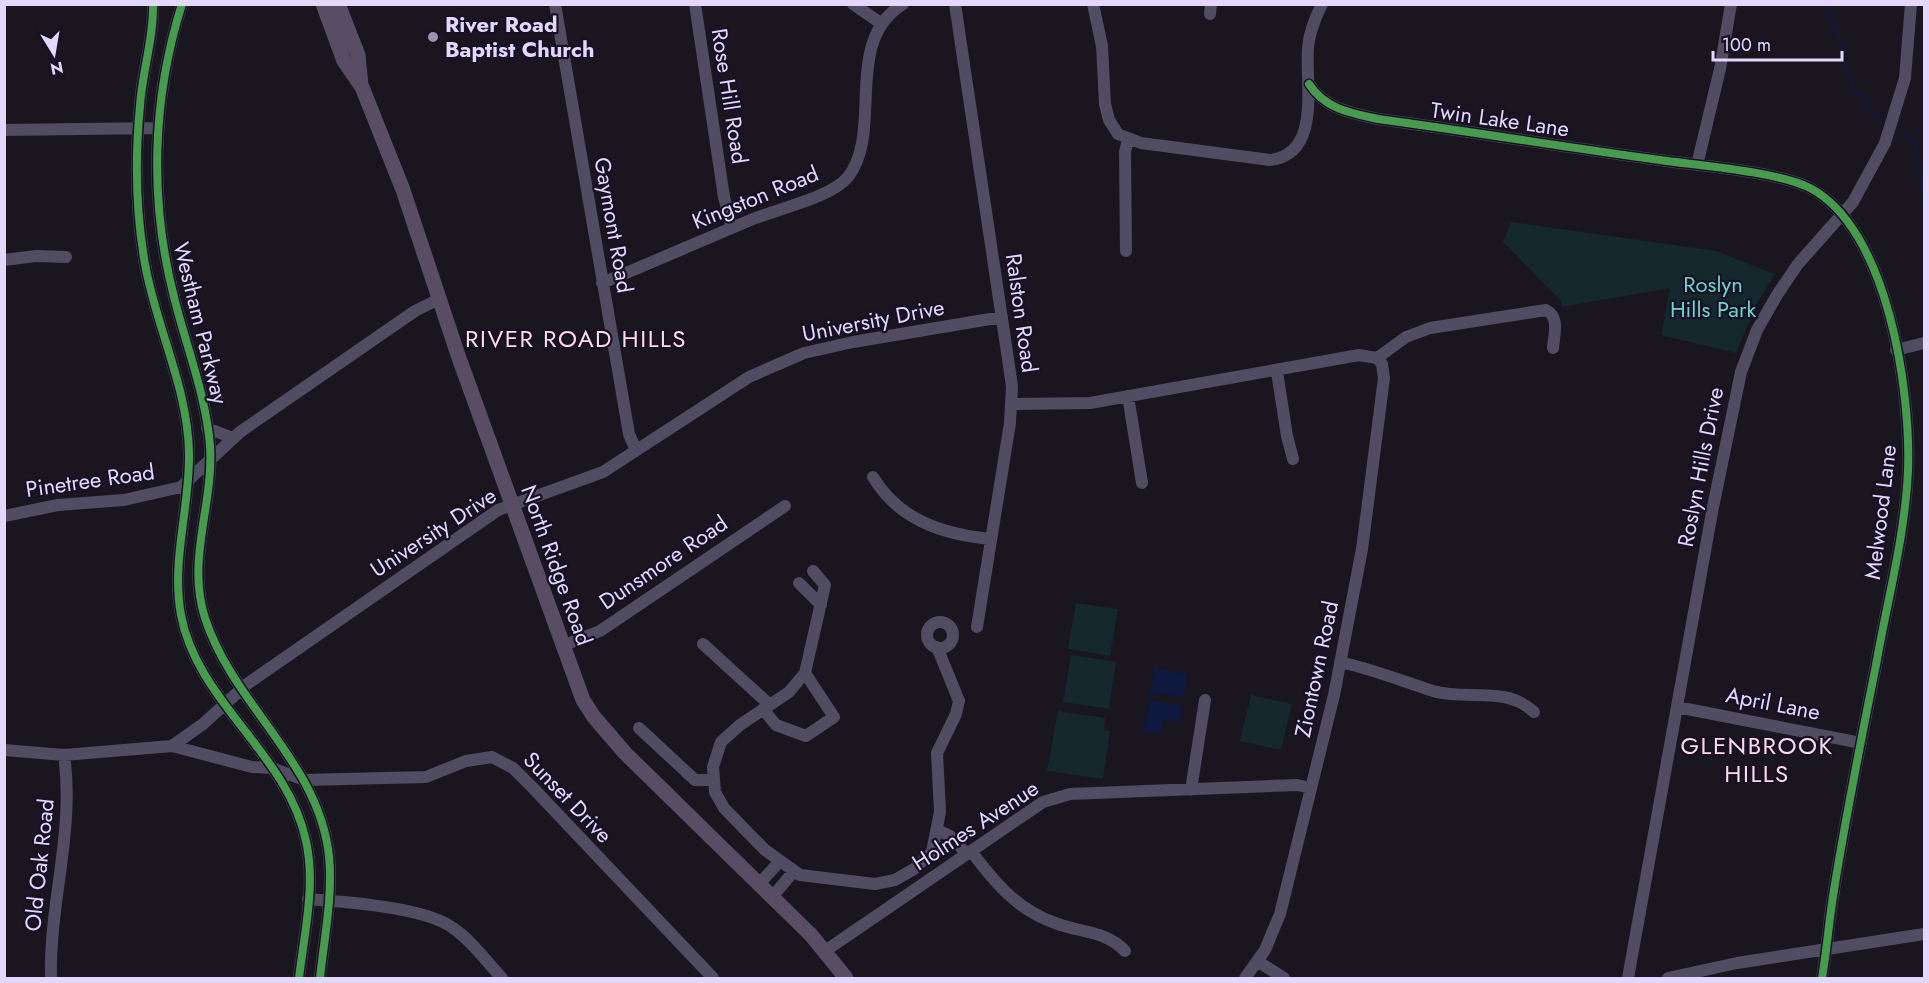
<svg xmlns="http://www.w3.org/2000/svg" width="1929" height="983" font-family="Jost,sans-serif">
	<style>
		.green { fill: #15282d }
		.water { fill: #0f183e }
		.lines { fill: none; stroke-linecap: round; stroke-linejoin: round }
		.stream { stroke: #0f183e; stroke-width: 2 }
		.minor { stroke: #504c61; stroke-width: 12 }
		.major { stroke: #594d65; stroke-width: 15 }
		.cycleway-casing { stroke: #181125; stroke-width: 11 }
		.cycleway { stroke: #469c4c; stroke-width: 8 }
		.poi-dot { fill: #9c94af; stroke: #181125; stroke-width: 2 }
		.labels { text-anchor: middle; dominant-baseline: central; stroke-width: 4.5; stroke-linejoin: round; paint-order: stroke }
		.poi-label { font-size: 22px; font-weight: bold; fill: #e2d8fc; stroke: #181125; text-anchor: start }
		.street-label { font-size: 22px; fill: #e2d8fc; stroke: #181125 }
		.park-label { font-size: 22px; fill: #69d7ce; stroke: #181125 }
		.neighbourhood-label { font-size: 24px; letter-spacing: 1.5px; fill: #fcdaea; stroke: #181125 }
	</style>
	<rect width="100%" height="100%" fill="#191620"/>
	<!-- green -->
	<path class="green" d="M1511 222 1716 251 1775 274 1756 305 1736 353 1661 335 1670 288 1562 307 1561 301 1503 242Z
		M1076 603 1118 609 1110 656 1068 649Z
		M1071 655 1116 662 1109 709 1063 702Z
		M1251 695 1292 704 1281 750 1240 741Z
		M1058 711 1105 718 1104 730 1110 731 1103 779 1047 771Z"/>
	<!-- water -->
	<path class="water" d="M1154 668 1187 674 1184 697 1156 693V696L1150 695Z
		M1150 700 1182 706 1179 722 1163 720 1161 734 1143 731Z"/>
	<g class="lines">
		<!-- stream -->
		<path class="stream" d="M1825 4C1829 20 1840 34 1843 51 1844 61 1843 71 1851 78L1854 92 1867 97 1871 112 1884 121
			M1903 133 1914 141 1918 158 1916 167 1921 174 1920 188 1924 203"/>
		<!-- minor -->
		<path class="minor" d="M153 4C154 38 142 72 140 106 135 157 136 213 145 264 156 327 188 388 189 453 190 508 171 560 181 615 197 702 288 754 306 841 316 885 304 935 299 978
			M182 4C152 99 149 200 174 297 186 346 206 395 210 446 214 504 186 560 205 618 233 705 319 762 329 856 333 896 324 939 320 978
			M555 4 629 434 636 450
			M695 4 724 197 732 228
			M853 4 882 24
			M955 4 1012 386 1010 423 977 627
			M1093 4 1102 46 1105 104 1109 120 1118 134 1141 143 1270 160C1322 154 1305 83 1308 48 1309 33 1315 18 1322 4
			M1210 14 1211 4
			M1309 84C1325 109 1351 113 1378 119 1474 132 1571 148 1667 161 1705 166 1778 172 1810 188 1888 229 1911 391 1908 471 1905 536 1887 602 1876 665 1861 740 1846 815 1834 890 1829 920 1827 949 1822 978
			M4 130 158 128
			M1697 165 1720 69 1731 4
			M1126 251 1125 152 1128 140
			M4 260 36 256 66 257
			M602 283C653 262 703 240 753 219 778 209 832 197 848 177 884 131 842 41 903 4
			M1896 350 1924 343
			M1377 358 1406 337 1430 328 1546 310C1560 317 1554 335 1553 348
			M1277 372 1287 436 1293 459
			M1128 396 1142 483
			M1011 404 1090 403 1359 355 1377 358
			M207 428 233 438
			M873 477C899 520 942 534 990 539
			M4 516 58 505 124 500 181 487 240 432 415 311 439 299
			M813 571 825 585 805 673 789 692 740 725 721 742 713 767 715 792 724 808 765 850 800 875 875 884 895 880 914 869 932 852 940 812 937 753 956 714 959 701 937 647
			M799 583 821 605
			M927 635a13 13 0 1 1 26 0a13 13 0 1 1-26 0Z
			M703 644 770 705
			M562 646 600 631 785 506
			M1340 662C1372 669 1402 681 1433 691 1467 701 1505 685 1534 712
			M1677 707 1861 743
			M763 709 776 725 806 736 834 717 805 673
			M639 728 695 780H714
			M172 746 252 767 272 768 304 780 426 777 466 761 492 757 513 768 533 788 713 978
			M4 750 64 755 172 746 203 724 247 684 498 510 603 472 749 377 804 353 853 342 1002 317
			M1191 790 1205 700
			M937 830 950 836 967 854
			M971 851C995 883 1018 911 1058 924 1083 933 1106 931 1125 951
			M760 883 780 861
			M773 896 794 871
			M308 899C346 902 424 907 453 928 472 941 486 961 502 978
			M825 951 1043 802 1070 794 1297 785 1311 788
			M1257 961 1284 978
			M51 978C49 903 75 831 64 755
			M1245 978 1265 950 1280 914 1334 695 1362 549 1384 378 1382 364 1377 358
			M1628 978 1713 507 1741 372 1757 330 1777 295 1798 264 1853 202 1885 143 1905 78 1911 4
			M1668 978 1737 963 1924 934"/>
		<!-- major -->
		<path class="major" d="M323 4 344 61 362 87 403 190 459 358 583 700 594 717 625 753 811 935 846 978
			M338 4 358 55 361 85"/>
		<defs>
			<path id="cycleway" d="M153 4C154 38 142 72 140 106 135 157 136 213 145 264 156 327 188 388 189 453 190 508 171 560 181 615 197 702 288 754 306 841 316 885 304 935 299 978
				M182 4C152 99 149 200 174 297 186 346 206 395 210 446 214 504 186 560 205 618 233 705 319 762 329 856 333 896 324 939 320 978
				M1309 84C1325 109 1351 113 1378 119 1474 132 1571 148 1667 161 1705 166 1778 172 1810 188 1888 229 1911 391 1908 471 1905 536 1887 602 1876 665 1861 740 1846 815 1834 890 1829 920 1827 949 1822 978"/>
		</defs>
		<!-- cycleway casing -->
		<use href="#cycleway" class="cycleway-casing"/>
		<!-- cycleway -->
		<use href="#cycleway" class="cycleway"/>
	</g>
	<!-- markers -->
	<circle class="poi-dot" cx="433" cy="37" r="6"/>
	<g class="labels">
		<!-- poi labels -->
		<g class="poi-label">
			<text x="445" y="24">River Road<tspan x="445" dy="25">Baptist Church</tspan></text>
		</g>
		<!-- street labels -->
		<g class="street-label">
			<text transform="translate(730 96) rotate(81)">Rose Hill Road</text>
			<text transform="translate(1500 119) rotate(8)">Twin Lake Lane</text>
			<text transform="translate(755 197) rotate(-22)">Kingston Road</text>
			<text transform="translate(614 225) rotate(80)">Gaymont Road</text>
			<text transform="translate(1022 313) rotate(82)">Ralston Road</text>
			<text transform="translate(873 320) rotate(-11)">University Drive</text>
			<text transform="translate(201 323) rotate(76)">Westham Parkway</text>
			<text transform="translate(1700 467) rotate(-79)">Roslyn Hills Drive</text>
			<text transform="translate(90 480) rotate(-8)">Pinetree Road</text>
			<text transform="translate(1880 512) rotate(-83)">Melwood Lane</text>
			<text transform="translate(433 532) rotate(-33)">University Drive</text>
			<text transform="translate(663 562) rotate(-34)">Dunsmore Road</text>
			<text transform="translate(557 565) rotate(70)">North Ridge Road</text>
			<text transform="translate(1316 669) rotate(-78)">Ziontown Road</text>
			<text transform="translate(1773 703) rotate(11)">April Lane</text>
			<text transform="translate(568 797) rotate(46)">Sunset Drive</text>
			<text transform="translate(975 825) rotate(-33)">Holmes Avenue</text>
			<text transform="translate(39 865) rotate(-84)">Old Oak Road</text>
		</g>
		<!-- park labels -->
		<g class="park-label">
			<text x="1713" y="284">Roslyn<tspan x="1713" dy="25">Hills Park</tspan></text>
		</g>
		<!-- neighbourhood labels -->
		<g class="neighbourhood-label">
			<text x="576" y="338">RIVER ROAD HILLS</text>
			<text x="1757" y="745">GLENBROOK<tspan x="1757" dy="28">HILLS</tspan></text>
		</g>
	</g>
	<!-- border -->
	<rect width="1929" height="983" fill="none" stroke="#e2d8fc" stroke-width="12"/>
	<!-- north arrow -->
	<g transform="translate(54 54) rotate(169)" stroke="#181125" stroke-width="4.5" paint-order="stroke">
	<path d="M0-4.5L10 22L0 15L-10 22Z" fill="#e2d8fc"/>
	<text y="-9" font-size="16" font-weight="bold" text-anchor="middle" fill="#e2d8fc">N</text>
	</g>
	<!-- scale -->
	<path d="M1713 51v9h129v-9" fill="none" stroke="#e2d8fc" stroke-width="3"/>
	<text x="1722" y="51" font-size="18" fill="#e2d8fc" stroke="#181125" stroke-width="4.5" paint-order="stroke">100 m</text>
</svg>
